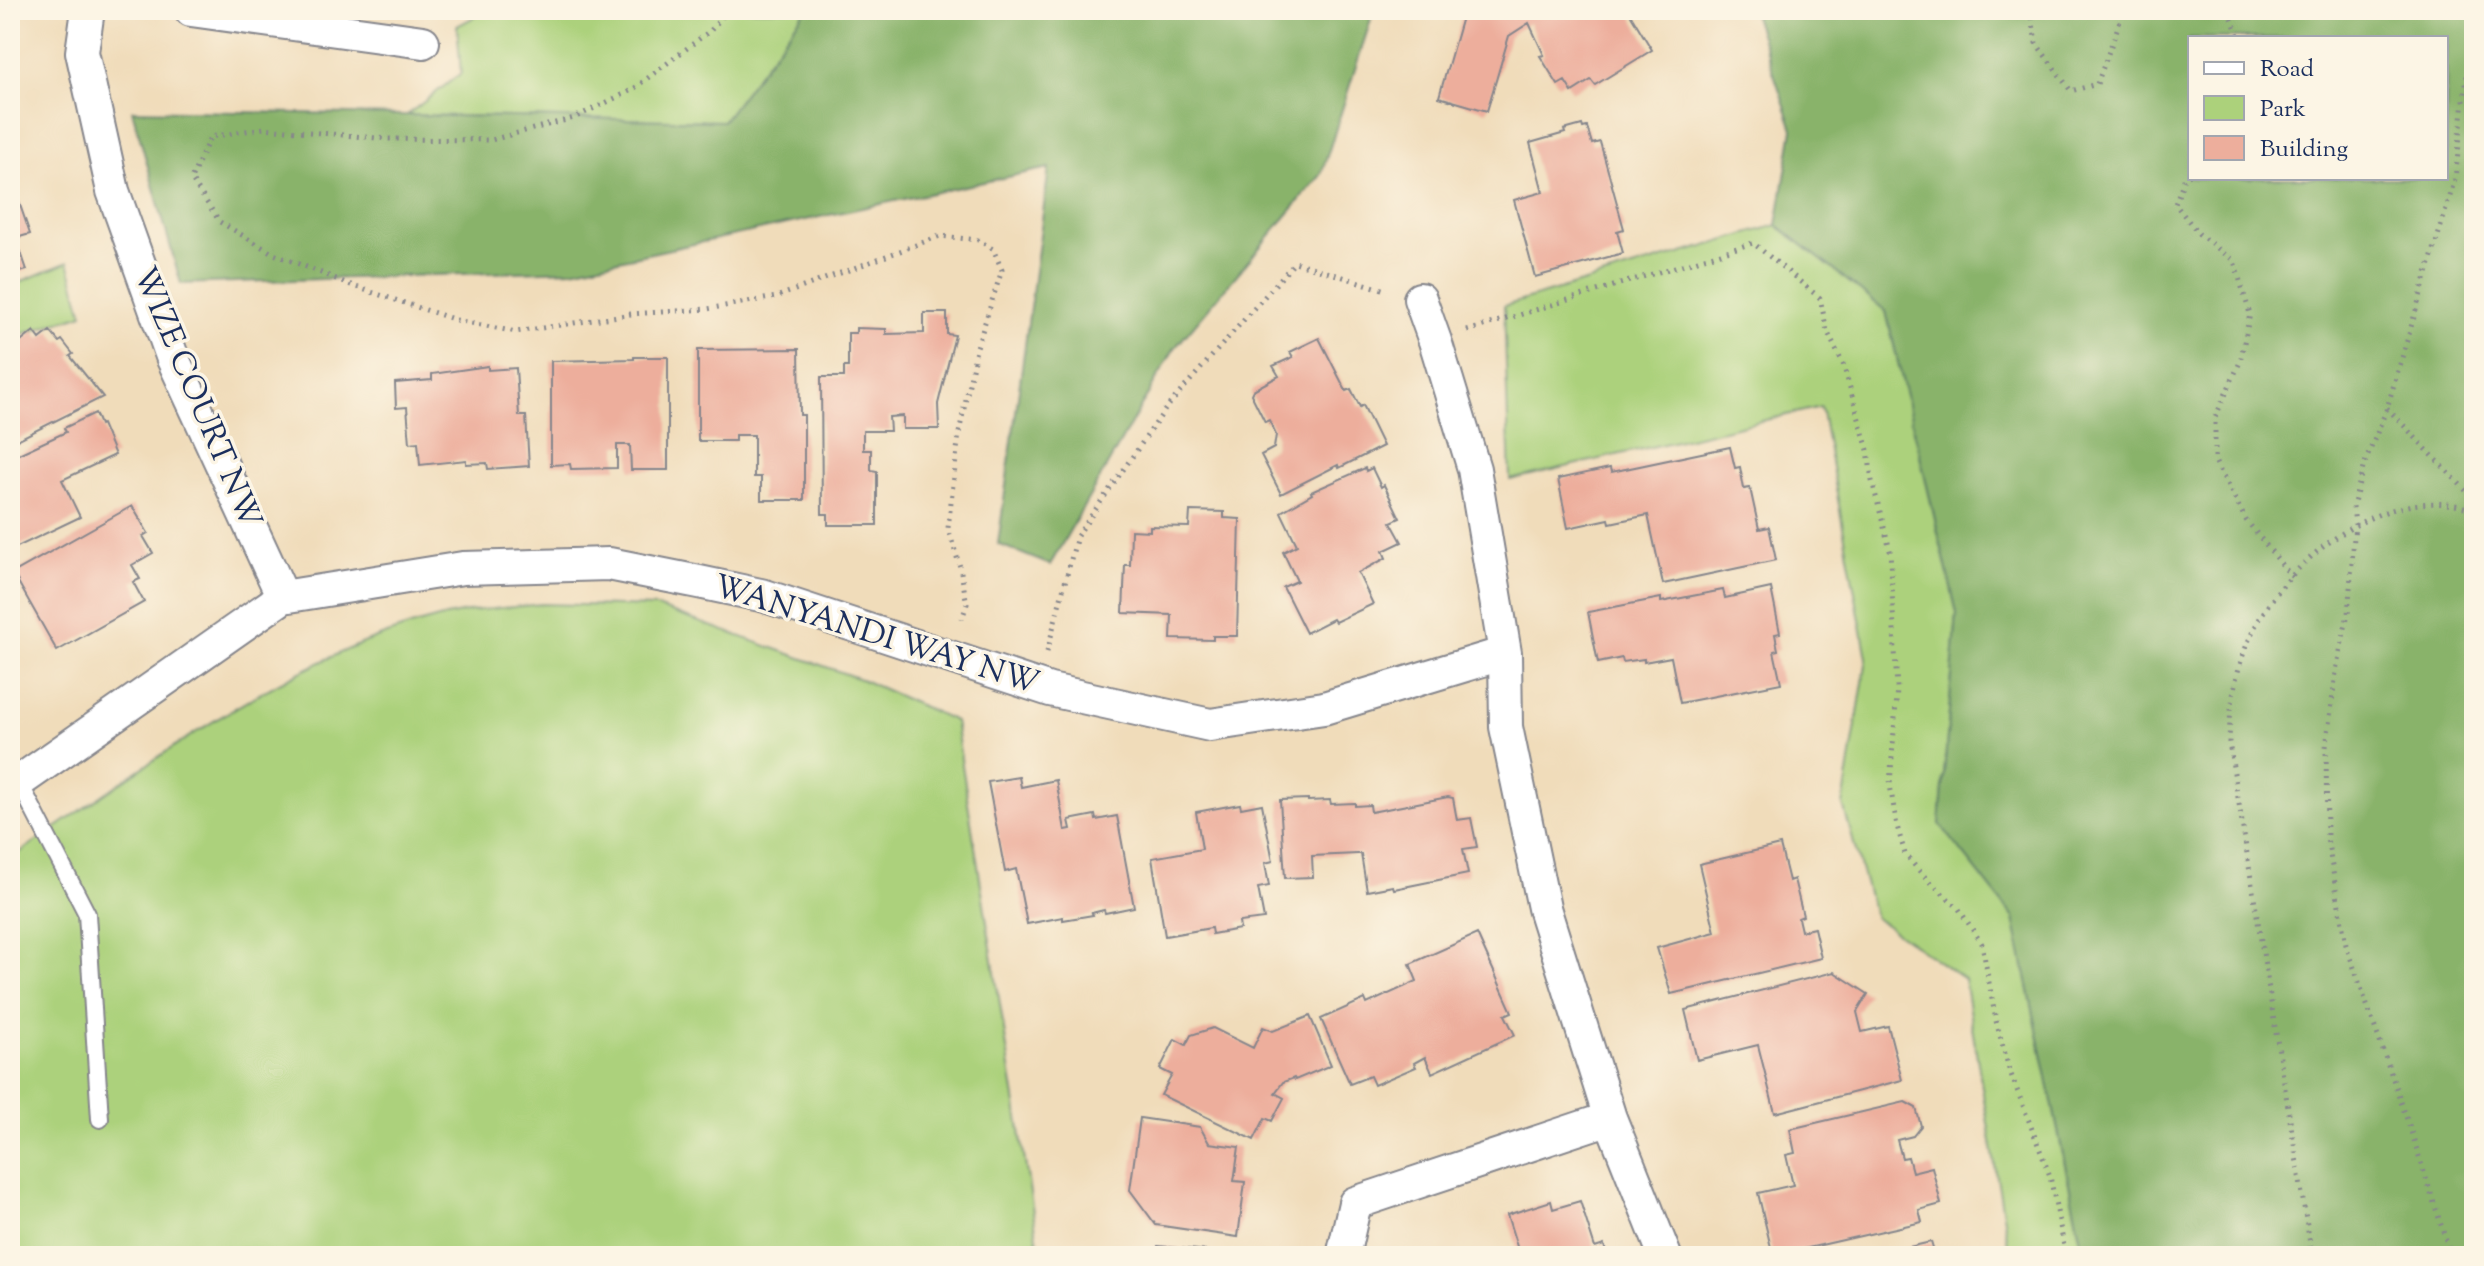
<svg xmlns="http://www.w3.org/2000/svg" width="2484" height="1266" font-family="'Sorts Mill Goudy',serif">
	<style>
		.green { fill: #acd17b; stroke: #64806c; stroke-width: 2 }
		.forest { fill: #89b36b; stroke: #527164; stroke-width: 2; fill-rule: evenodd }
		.building { fill: #edae9c }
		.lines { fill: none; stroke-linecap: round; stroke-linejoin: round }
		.service-casing { stroke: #86868c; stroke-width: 20 }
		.minor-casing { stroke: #86868c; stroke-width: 36 }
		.path { stroke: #86868c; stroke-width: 5; stroke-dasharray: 2 6; stroke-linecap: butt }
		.service { stroke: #fff; stroke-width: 16 }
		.minor { stroke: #fff; stroke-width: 32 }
		.labels { text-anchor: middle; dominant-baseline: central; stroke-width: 7; stroke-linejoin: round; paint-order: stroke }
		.street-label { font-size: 32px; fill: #1b2f5e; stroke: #fcf5e5 }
	</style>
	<rect width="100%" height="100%" fill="#fcf5e5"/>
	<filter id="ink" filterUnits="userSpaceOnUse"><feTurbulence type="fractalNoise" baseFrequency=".0125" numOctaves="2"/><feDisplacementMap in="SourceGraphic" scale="16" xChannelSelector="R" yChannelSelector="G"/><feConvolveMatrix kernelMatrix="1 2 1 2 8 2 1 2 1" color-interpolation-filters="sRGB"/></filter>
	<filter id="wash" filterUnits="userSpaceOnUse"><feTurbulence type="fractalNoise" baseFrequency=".006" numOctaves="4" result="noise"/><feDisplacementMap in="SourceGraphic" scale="32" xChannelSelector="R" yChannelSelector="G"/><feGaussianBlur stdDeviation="1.8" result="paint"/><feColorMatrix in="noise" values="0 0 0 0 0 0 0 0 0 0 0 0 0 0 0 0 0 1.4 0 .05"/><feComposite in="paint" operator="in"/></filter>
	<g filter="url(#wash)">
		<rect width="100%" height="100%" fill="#f0dcba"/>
		<!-- green -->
		<path class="green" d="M487 10H806L723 121 407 115 461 73 457 26Z
			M1777 225 1886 311 1957 613 1940 824 2014 918 2084 1256H2010L1964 979 1875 918 1843 805 1867 658 1821 407 1510 480 1504 306Z
			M68 262 83 314 10 338V286Z
			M542 604 657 607 863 680 955 721 1040 1256H10V859C141 771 284 657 439 618 472 609 508 608 542 604Z"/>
		<!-- forest -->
		<path class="forest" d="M806 10H1374L1321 175 1174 349 1050 565 998 544 1049 168 572 270 181 284 132 110 723 121Z
			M1752 10H2474V1256H2084L2014 918 1940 824 1957 613 1886 311 1777 225 1793 129ZM2190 38H2446V178H2190Z"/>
		<g id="blocks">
			<!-- building -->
			<path class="building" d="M1464 10H1628L1652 50 1595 85 1591 80 1572 92 1565 81 1558 85 1540 56 1544 55 1529 23 1509 36 1487 111 1439 97Z
				M1582 125 1583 128 1587 127 1592 144 1600 142 1624 229 1617 231 1623 253 1535 277 1514 200 1543 192 1530 143 1565 133 1564 130Z
				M10 176 30 234 16 238 27 270 10 275Z
				M924 313H947V334L955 335 938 404 939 429H903V416L889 417 890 431H863V450H871V470L877 471V525H828V514H822L821 377H844V367H848V333H856V328L886 329V334L924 333Z
				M34 331 40 339 50 331 59 342 62 340 73 354 70 356 103 397 13 442 10 438V351Z
				M1319 338 1346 391 1351 389 1360 407 1363 405 1383 446 1339 468 1338 465 1281 494 1261 455 1274 448 1276 435 1269 420 1265 422 1251 394 1253 390 1279 376 1273 366 1293 357 1290 352Z
				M799 349 800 415H804V500H761V477H754V435H735V441H698V350Z
				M634 357H668V470H631L630 445H617V468L571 469 570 464 551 465V361L634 359Z
				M488 366V370L516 368 519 416H526L529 466 488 469 487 463 466 464V460L420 465 418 442 410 443 407 407 396 408 395 383 432 380V374Z
				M95 413 100 425 102 424 115 455 62 480 80 517 11 550 10 458 66 432 64 428Z
				M1730 447 1735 468 1740 467 1744 489 1750 488 1759 529 1769 527 1776 560 1663 584 1648 515 1610 523 1609 519 1568 528 1558 479 1610 468 1611 472Z
				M1365 468 1366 471 1372 468 1381 487 1384 485 1400 518 1391 522 1402 542 1383 551 1386 558 1358 573 1373 604 1335 622 1333 619 1306 633 1283 587 1297 581 1283 552 1297 545 1281 512 1312 494 1311 492Z
				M132 506 148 533 143 536 153 553 132 565 140 579 133 582 144 602 57 651 13 573Z
				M1190 511 1224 512V518L1240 519 1237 636H1213V640L1171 639 1172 615 1123 613 1125 565H1130L1131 530 1150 531V526L1189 527Z
				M1771 588 1780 633 1775 634 1778 650 1774 651 1781 683 1680 703 1671 657 1644 662V659L1623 662 1622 658 1598 663 1588 612 1661 598V602L1723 590 1725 598Z
				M1019 777 1021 787 1056 780 1065 830 1071 829 1069 820 1095 815 1096 820 1117 816 1134 907 1105 913 1104 910 1092 913 1093 915 1063 920V917L1027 924 1016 869 1005 872 988 782Z
				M1448 797 1453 798 1457 820 1471 818 1477 847 1463 849 1468 874 1394 889 1393 886 1367 891 1361 854H1358L1312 856 1313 877 1285 878 1280 800 1308 799V801L1330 800 1331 804 1355 803V806L1370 805 1371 812Z
				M1240 804 1241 808 1262 804 1273 861 1265 863 1269 886 1258 888 1264 919 1239 922 1240 929 1212 934 1211 928 1165 936 1152 858 1202 849 1196 812Z
				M1780 845 1789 881 1794 879 1803 916 1798 918 1801 931 1814 928 1821 958 1671 994 1657 948 1715 932 1699 864Z
				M1477 934 1512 1012 1505 1015 1515 1035 1432 1073 1425 1057 1414 1063 1416 1067 1374 1085 1370 1076 1350 1084 1321 1019 1365 999 1367 1004 1417 981 1410 964Z
				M1834 972 1868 994 1857 1012 1862 1032 1888 1026 1902 1080 1775 1113 1758 1045 1697 1060 1685 1010Z
				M1310 1016 1331 1065 1295 1080 1294 1078 1283 1082 1275 1093 1284 1098 1272 1121 1265 1118 1254 1140 1161 1095 1172 1075 1160 1069 1175 1039 1186 1045 1191 1035 1213 1028 1253 1048 1263 1027 1273 1031Z
				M1905 1102 1916 1108 1921 1126 1913 1136 1897 1140 1902 1158 1908 1157 1912 1172 1932 1167 1941 1204 1919 1210 1922 1222 1773 1256 1758 1193 1793 1185 1786 1155 1795 1153 1790 1129Z
				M1140 1118 1200 1127 1209 1143 1239 1147 1234 1181 1245 1182 1238 1237 1156 1225 1130 1190Z
				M1551 1201 1553 1209 1580 1201 1595 1248 1604 1245 1607 1256H1520L1507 1215Z
				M1931 1242 1935 1256H1874V1255Z
				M1158 1246 1207 1251V1256H1157Z"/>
		</g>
	</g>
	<g filter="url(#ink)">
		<use href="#blocks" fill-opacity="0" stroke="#86868c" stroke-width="2"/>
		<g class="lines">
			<defs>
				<path id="service" d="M19 782 87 914 100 1119"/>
				<path id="minor" d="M88 10 82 52 113 191 173 359 283 597
					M191 10 423 42
					M1420 299 1435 341 1474 469 1505 653 1506 727 1544 908 1610 1118 1665 1256
					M10 788 283 597 463 568 609 564 699 582 765 596 1050 690 1210 725 1324 708 1505 653
					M1343 1256 1355 1203 1610 1118"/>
			</defs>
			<!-- service casing -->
			<use href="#service" class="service-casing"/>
			<!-- minor casing -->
			<use href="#minor" class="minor-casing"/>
			<!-- path -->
			<path class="path" d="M728 10 711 30 632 90 574 118 491 140 388 139 264 128 210 137 191 179 220 222 274 254 356 287 456 320 516 332 631 314 707 309 776 297 940 236 978 240 993 249 1002 270 976 350 959 433 948 528 960 567 967 604 962 619
				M2031 10 2036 43 2071 91 2097 84 2124 10
				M2229 10 2239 38
				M2190 174 2185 177 2175 204 2199 234 2234 261 2250 314 2240 362 2215 418V461L2246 520 2292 577
				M1467 331 1753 243 1820 298 1827 331 1843 364 1868 450 1872 481 1890 550 1897 690 1890 785 1897 826 1905 854 1921 873 1959 909 1982 944 1996 1021 2009 1069 2050 1176 2066 1256
				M2387 408 2474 499
				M1047 652 1077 536 1167 407 1295 262 1388 291
				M2312 1256 2229 742C2230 702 2236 665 2254 629 2291 556 2389 480 2474 510
				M2451 1256 2408 1122 2346 945 2327 838 2326 747 2337 665 2348 614 2355 524 2353 507 2363 468 2387 408 2455 179 2472 31 2465 10"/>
			<!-- service -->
			<use href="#service" class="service"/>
			<!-- minor -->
			<use href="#minor" class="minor"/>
		</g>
	</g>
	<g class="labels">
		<!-- street labels -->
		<g class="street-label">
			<text transform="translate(196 398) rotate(67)">WIZE COURT NW</text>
			<text transform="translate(876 636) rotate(17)">WANYANDI WAY NW</text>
		</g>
	</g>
	<!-- margin -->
	<rect width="2484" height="1266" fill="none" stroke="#fcf5e5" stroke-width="40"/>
	<!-- legend -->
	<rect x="2188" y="36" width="260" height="144" fill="#fcf5e5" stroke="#a2a6af" stroke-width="2"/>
	<rect x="2204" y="62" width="40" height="12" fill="#ffffff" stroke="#a2a6af" stroke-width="2"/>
	<text x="2260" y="76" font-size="24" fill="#1b2f5e">Road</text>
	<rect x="2204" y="96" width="40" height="24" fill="#acd17b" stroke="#a2a6af" stroke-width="2"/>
	<text x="2260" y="116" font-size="24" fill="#1b2f5e">Park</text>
	<rect x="2204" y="136" width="40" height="24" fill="#edae9c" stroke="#a2a6af" stroke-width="2"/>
	<text x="2260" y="156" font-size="24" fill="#1b2f5e">Building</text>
</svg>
